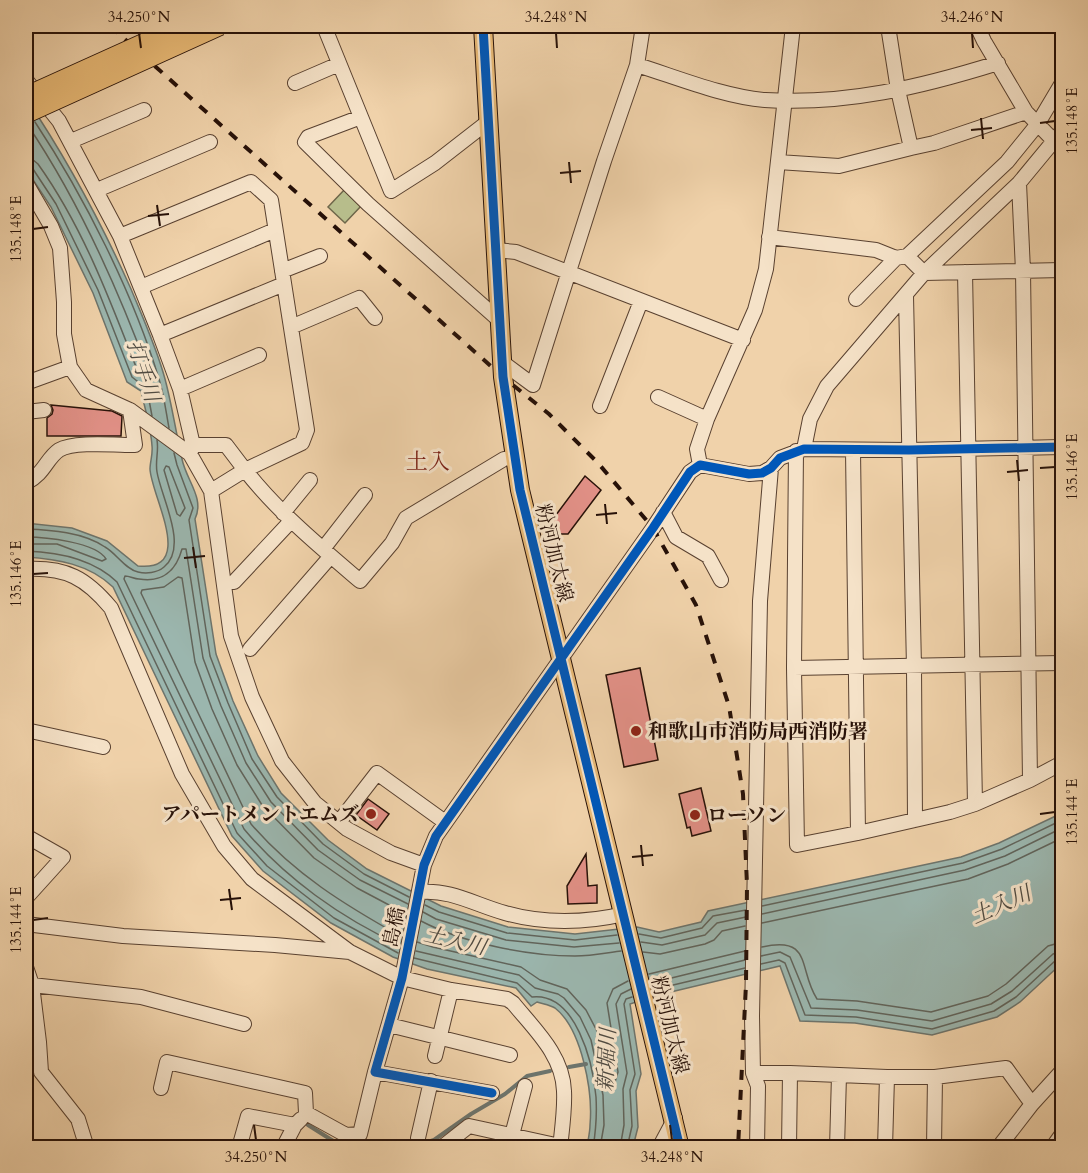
<svg xmlns="http://www.w3.org/2000/svg" width="1088" height="1173" font-family="Cardo,'Noto Serif JP',serif">
	<style>
		.green { fill: #b7bd8b; stroke: #6f674a; stroke-width: 1.5 }
		.water { fill: #9bb6ae; stroke: #6d746c; stroke-width: 1.5 }
		.lines { fill: none; stroke-linecap: round; stroke-linejoin: round }
		.shore { stroke: #61645b; stroke-width: 1.5 }
		.stream { stroke: #6d746c; stroke-width: 4 }
		.building { fill: #e39188; stroke: #271108; stroke-width: 1.5 }
		.minor-casing { stroke: #594130; stroke-width: 16 }
		.major-casing { stroke: #271108; stroke-width: 20 }
		.minor { stroke: #f5e2c8; stroke-width: 14 }
		.major { stroke: #e8b975; stroke-width: 18 }
		.rail { stroke: #271108; stroke-width: 4; stroke-dasharray: 10 10; stroke-linecap: butt }
		.major-bridge-casing { stroke: #271108; stroke-width: 20; stroke-linecap: butt }
		.major-bridge { stroke: #e8b975; stroke-width: 18 }
		.cycleway-casing { stroke: #f5e2c8; stroke-width: 13 }
		.cycleway { stroke: #0057b8; stroke-width: 9 }
		.ticks { fill: none; stroke: #271108; stroke-width: 2 }
		.poi-dot { fill: #8f2418; stroke: #f5e2c8; stroke-width: 2 }
		.labels { text-anchor: middle; dominant-baseline: central; stroke-width: 6; stroke-linejoin: round; paint-order: stroke }
		.street-label { font-size: 20px; fill: #271108; stroke: #f5e2c8 }
		.poi-label { font-size: 20px; font-weight: bold; fill: #271108; stroke: #f5e2c8; text-anchor: start }
		.water-label { font-size: 21px; font-style: italic; fill: #504b42; stroke: #f5e2c8 }
		.quarter-label { font-size: 22px; fill: #7a1f14; stroke: #f5e2c8 }
		.neatline { fill: none; stroke: #271108; stroke-width: 2 }
		.ticks-label { font-size: 15px; text-anchor: middle; fill: #271108 }
	</style>
	<rect width="100%" height="100%" fill="#f0d2aa"/>
	<filter id="stains"><feTurbulence type="fractalNoise" baseFrequency=".00333" numOctaves="4"/><feColorMatrix values="0 0 0 0 .2 0 0 0 0 .09 0 0 0 0 .02 0 0 0 .5 -.17"/></filter>
	<radialGradient id="worn" r=".72"><stop offset=".6" stop-color="#630" stop-opacity="0"/><stop offset="1" stop-color="#630" stop-opacity=".3"/></radialGradient>
	<!-- green -->
	<path class="green" d="M345 189 362 205 345 223 328 207Z"/>
	<!-- water -->
	<path class="water" d="M26 98C67 159 101 222 131 289 143 318 157 349 165 379 172 405 176 433 182 459 186 480 205 498 195 519L216 654 233 701 258 756 281 793 328 840 367 869 441 906 508 927 575 934 637 927 659 932 701 922 708 911 961 857 999 843 1062 813V963L1020 1002 997 1017 932 1035 855 1023 800 1021 780 966 654 996 630 1004 641 1074 636 1091 638 1127 633 1147H587C588 1140 590 1132 590 1125 593 1092 582 1029 555 1008 550 1005 543 1004 537 1002L531 1006 516 988 427 969 393 957 331 923 263 871 232 836 113 587C89 564 57 559 26 557V523L72 528 107 541 138 566C197 572 151 496 150 469 150 462 153 454 152 446 151 428 145 409 141 391L127 382 93 293 51 207 26 169Z"/>
	<g class="lines">
		<!-- shore -->
		<path class="shore" d="M35 122C84 196 133 293 159 379 164 395 166 412 169 428
			M26 159H32L38 164C83 227 110 300 138 372L148 377 149 373C117 286 79 201 27 124
			M26 166 33 169 56 204 98 290 132 377 147 389 152 416
			M174 453 177 465 193 508 189 520 210 656 228 703 252 759 277 797 323 844 364 874 409 897
			M166 466 169 467 185 508 180 516 177 514 164 470Z
			M26 529C51 530 83 532 105 547 116 553 125 569 138 572 146 574 157 573 164 567 189 547 161 497 157 472 155 461 159 451 157 440
			M26 537C44 537 96 542 106 559L102 561 57 544H26
			M26 551C58 552 93 559 117 582L237 833 267 866 334 918 398 953
			M425 905 439 912 507 933 575 940 617 935
			M762 906 963 863 1002 849 1062 820
			M423 912 436 919 506 940 574 947 619 943
			M762 914 965 870 1005 856 1062 828
			M421 921C463 943 528 956 575 956 590 956 606 953 621 951
			M762 923 968 879 1008 864 1062 838
			M639 934 661 938 702 928 713 916 746 910
			M402 937C345 905 294 874 251 824L141 593 142 590 164 587 178 577 182 578 195 662 212 709 237 765 262 805 314 858 357 888 406 914
			M417 942 433 947 521 967 540 980 567 989 586 1010 598 1033 610 1081 612 1083 615 1082 618 1072 607 1003 613 989 628 981
			M641 942 662 945 705 935 717 923 746 917
			M400 945C341 918 285 878 244 829L124 579 125 576C130 576 134 579 139 579 162 583 176 571 182 549H186L203 658 221 706 246 763 271 802 318 850 360 880 408 904
			M762 947C813 935 798 970 817 999L857 1001 931 1012 988 996 1006 984 1048 946 1062 942
			M416 951 519 975 535 988 558 994 564 998 580 1017 591 1040 603 1095 604 1125 600 1148
			M643 952 660 954 705 944 714 940 722 931 745 926
			M761 956 780 952 790 957 811 1008 857 1010 932 1021 991 1004 1012 991 1053 954 1062 951
			M414 958 517 983 532 997C576 992 593 1063 596 1097 597 1114 596 1130 593 1148
			M761 964 779 960 785 963 805 1015 856 1017 932 1029 994 1011 1016 997 1056 960 1062 959
			M649 974 745 951
			M651 983 745 960
			M652 990 745 968
			M620 1148 624 1125 623 1089 627 1073 616 1004 621 994 631 989
			M627 1148 632 1126 630 1090 635 1074 624 1004 626 999 632 997"/>
		<!-- stream -->
		<path class="stream" d="M569 1067 586 1064
			M308 1125 338 1144H353
			M366 1142 419 1145 434 1140 471 1114 505 1094 527 1076 550 1071"/>
	</g>
	<!-- building -->
	<path class="building" d="M51 405 112 411 122 416 121 436H47V418L52 414 53 410Z
		M585 476 601 490 568 534H552L550 523Z
		M640 668 658 760 624 767 606 675Z
		M701 788 711 831 692 836 690 827 687 828 679 794Z
		M368 799 389 814 377 830 356 815Z
		M586 854 588 886 597 885V903L568 904 567 886Z"/>
	<g class="lines">
		<defs>
			<path id="minor" d="M324 26 391 191 435 163 489 121
				M977 26 984 41 1026 112 1055 142
				M637 65C676 77 724 97 765 100 846 105 921 87 998 63
				M26 80 59 121 120 236 160 335 180 389 193 445
				M295 83 339 64
				M361 117 308 137 305 142 368 204 499 320
				M71 141 144 110
				M911 148 934 143 1026 112
				M778 162 839 166 911 148 898 90 888 26
				M26 183 51 226 60 248 64 302V334L70 367 86 390 130 410 190 454 211 491 231 636 252 697 282 761 315 803 347 829 391 853 424 865
				M1019 183 1023 271 1030 780
				M97 190 210 142
				M120 236 251 182 271 200 307 430 302 443 245 470 226 445H193L190 454
				M769 237 876 250 896 258
				M496 250 516 252 743 340
				M907 256 1007 162 1037 125 1062 83
				M282 271 320 256
				M141 287 275 230
				M906 296 914 667 915 820
				M856 299 896 258 907 256 924 273 1062 270
				M291 327 359 298 375 318
				M160 335 284 284
				M502 362 533 385 604 161 637 65 643 26
				M26 383 70 367
				M180 389 259 355
				M658 397 707 419
				M600 406 641 301
				M26 412 44 410
				M804 449 810 419 827 386 924 273 1019 183 1062 131
				M796 451 794 668 1062 663
				M700 465 697 449 707 419 755 310 766 269 793 26
				M26 483C45 473 46 459 59 450 74 441 116 445 135 445L130 410
				M211 491 245 470C278 512 319 546 360 581L392 543 406 518 504 459 514 457
				M663 512 676 537 708 556 721 580
				M283 513 310 480
				M323 549 365 495
				M26 569C66 567 86 578 111 608L182 774 224 846 252 879 350 952
				M234 582 291 521
				M250 649 331 556
				M794 668 797 845 858 833 853 450
				M26 730 103 747
				M975 804 1030 780 1062 763
				M339 822 377 773 445 822
				M858 833 950 812 975 804 965 272
				M26 836 63 857 26 898
				M420 892C450 889 476 905 505 913 543 924 586 923 624 914
				M26 924 123 936 275 945 350 952 402 978 451 990 507 999 513 1003C534 1029 563 1055 564 1091 565 1109 562 1129 560 1148
				M26 967 32 985 39 1042 41 1072 78 1119 87 1148
				M32 985 141 997 244 1024
				M389 1025 510 1055
				M435 1056 451 990
				M753 1073H790L789 1148
				M790 1073 839 1075 837 1148
				M839 1075 887 1077 885 1148
				M887 1077H935L1006 1068 1032 1104 1062 1071
				M161 1088 167 1062 305 1093 306 1113 346 1135 360 1134 375 1072
				M492 1093 375 1072 402 978 424 865 436 836 653 528 690 472 700 465 749 474 762 473 771 468 780 458 804 449 909 450 1062 447
				M512 1135 525 1086
				M418 1138 431 1081
				M239 1148 248 1116 295 1125
				M283 1148 295 1125 301 1119
				M441 1148 469 1126 560 1146
				M659 1148 675 1118
				M757 1148 758 1086 753 1073 752 1016 760 601 771 468
				M934 1148 935 1077
				M998 1148 1032 1104
				M1052 1148 1062 1134"/>
			<path id="major" d="M483 26 503 377 520 490 680 1148"/>
		</defs>
		<!-- minor casing -->
		<use href="#minor" class="minor-casing"/>
		<!-- major casing -->
		<use href="#major" class="major-casing"/>
		<!-- minor -->
		<use href="#minor" class="minor"/>
		<!-- major -->
		<use href="#major" class="major"/>
		<!-- rail -->
		<path class="rail" d="M110 26 503 377 549 414 598 463 653 528 696 605 729 706 743 794 747 885 746 984 738 1148"/>
		<defs>
			<path id="major-bridge" d="M26 96 181 26
				M26 114 220 26"/>
		</defs>
		<!-- major-bridge casing -->
		<use href="#major-bridge" class="major-bridge-casing"/>
		<!-- major-bridge -->
		<use href="#major-bridge" class="major-bridge"/>
		<defs>
			<path id="cycleway" d="M483 26 503 377 520 490 680 1148
				M492 1093 375 1072 402 978 424 865 436 836 653 528 690 472 700 465 749 474 762 473 771 468 780 458 804 449 909 450 1062 447"/>
		</defs>
		<!-- cycleway casing -->
		<use href="#cycleway" class="cycleway-casing"/>
		<!-- cycleway -->
		<use href="#cycleway" class="cycleway"/>
	</g>
	<!-- ticks -->
	<path class="ticks" d="M139 33 141 48M556 33 557 48M972 33 973 48M981 118 983 139M1040 123 1055 121M971 130 992 128M569 162 571 183M560 173 581 171M157 205 160 226M148 216 169 214M33 229 48 227M1017 460 1019 481M1040 468 1055 467M1007 472 1028 470M605 504 607 524M596 515 617 513M193 547 196 568M184 558 205 556M33 574 48 573M1040 814 1055 812M641 845 643 866M632 857 653 855M229 889 232 910M220 900 241 898M33 920 48 918M254 1125 256 1140M670 1125 672 1140"/>
	<!-- markers -->
	<g class="poi-dot">
		<circle cx="636" cy="731" r="6"/>
		<circle cx="371" cy="814" r="6"/>
		<circle cx="695" cy="815" r="6"/>
	</g>
	<g class="labels">
		<!-- street labels -->
		<g class="street-label">
			<text transform="translate(554 553) rotate(76)">粉河加太線</text>
			<text transform="translate(394 927) rotate(-78)">島橋</text>
			<text transform="translate(670 1025) rotate(76)">粉河加太線</text>
		</g>
		<!-- poi labels -->
		<g class="poi-label">
			<text x="648" y="731">和歌山市消防局西消防署</text>
			<text x="359" y="814" text-anchor="end">アパートメントエムズ</text>
			<text x="707" y="815">ローソン</text>
		</g>
		<!-- water labels -->
		<g class="water-label">
			<text transform="translate(143 371) rotate(72)">打手川</text>
			<text transform="translate(1001 905) rotate(-24)">土入川</text>
			<text transform="translate(455 941) rotate(13)">土入川</text>
			<text transform="translate(607 1060) rotate(-87)">新堀川</text>
		</g>
		<!-- quarter labels -->
		<g class="quarter-label">
			<text x="428" y="462">土入</text>
		</g>
	</g>
	<!-- margin -->
	<rect width="1088" height="1173" fill="none" stroke="#f0d2aa" stroke-width="66"/>
	<rect x="33" y="33" width="1022" height="1107" class="neatline"/>
	<g class="ticks-label">
		<text x="139" y="22">34.250°N</text>
		<text x="556" y="22">34.248°N</text>
		<text x="972" y="22">34.246°N</text>
		<text transform="translate(1072 121) rotate(-90)" y="5">135.148°E</text>
		<text transform="translate(16 229) rotate(-90)" y="5">135.148°E</text>
		<text transform="translate(1072 467) rotate(-90)" y="5">135.146°E</text>
		<text transform="translate(16 574) rotate(-90)" y="5">135.146°E</text>
		<text transform="translate(1072 812) rotate(-90)" y="5">135.144°E</text>
		<text transform="translate(16 920) rotate(-90)" y="5">135.144°E</text>
		<text x="256" y="1162">34.250°N</text>
		<text x="672" y="1162">34.248°N</text>
	</g>
	<rect width="100%" height="100%" filter="url(#stains)"/>
	<rect width="100%" height="100%" fill="url(#worn)"/>
</svg>
